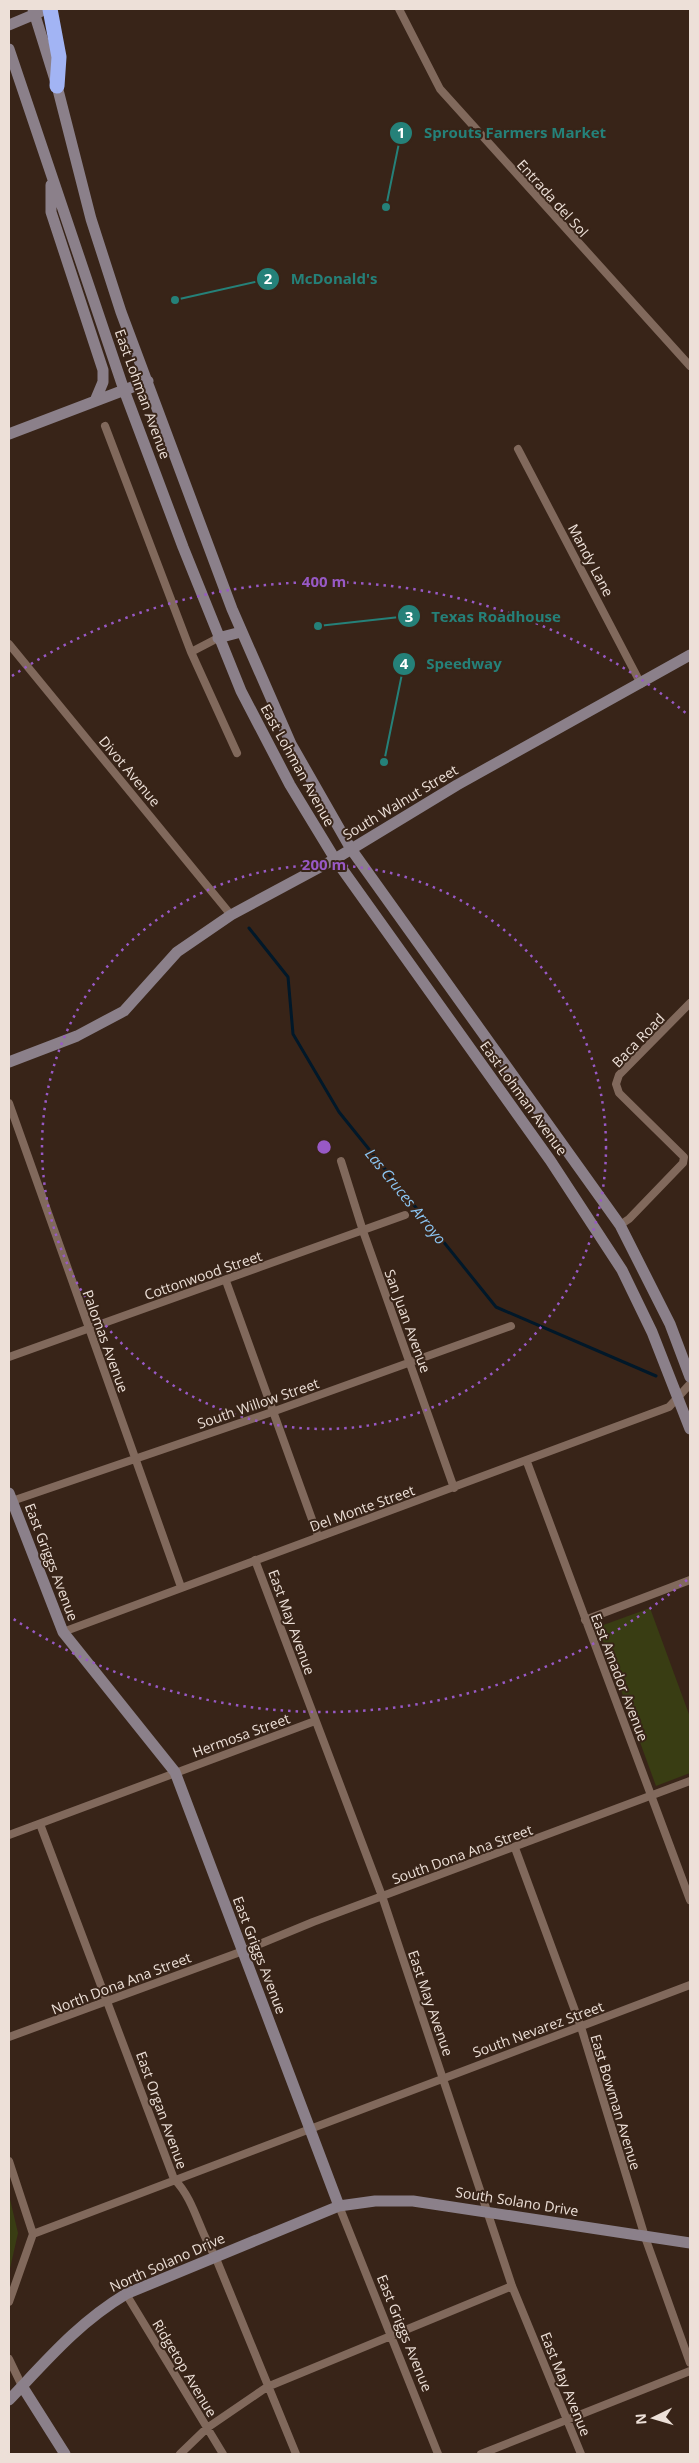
<svg xmlns="http://www.w3.org/2000/svg" width="699" height="2463" font-family="'Open Sans',sans-serif">
	<style>
		.green { fill: #393d13 }
		.lines { fill: none; stroke-linecap: round; stroke-linejoin: round }
		.stream { stroke: #011829; stroke-width: 3 }
		.street { stroke: #81695c; stroke-width: 8 }
		.secondary { stroke: #8b808a; stroke-width: 11 }
		.highway { stroke: #a2b4f4; stroke-width: 15 }
		.ring { fill: none; stroke: #9859c5; stroke-width: 2.5; stroke-dasharray: 2.5 5 }
		.labels { text-anchor: middle; dominant-baseline: central; stroke-width: 4; stroke-linejoin: round; paint-order: stroke }
		.street-label { font-size: 14px; fill: #ede0d8; stroke: #382418 }
		.water-label { font-size: 15px; font-style: italic; fill: #8cc5f2; stroke: #382418 }
		.centre { fill: #9859c5; stroke: #382418; stroke-width: 2.5 }
		.ring-label { font-size: 15px; text-anchor: middle; font-weight: bold; fill: #9859c5; stroke: #382418; stroke-width: 4; stroke-linejoin: round; paint-order: stroke }
		.leader { fill: none; stroke: #258179; stroke-width: 2 }
		.callout-dot { fill: #258179; stroke: #382418; stroke-width: 2 }
		.mark-label { font-size: 15px; text-anchor: middle; font-weight: bold; fill: #fff }
		.callout-label { font-size: 15px; text-anchor: middle; font-weight: bold; fill: #258179; stroke: #382418; stroke-width: 4; stroke-linejoin: round; paint-order: stroke }
	</style>
	<rect width="100%" height="100%" fill="#382418"/>
	<!-- green -->
	<path class="green" d="M650 1608 690 1717V1773L656 1786 598 1627Z
		M9 2195 18 2233 9 2273Z"/>
	<g class="lines">
		<!-- stream -->
		<path class="stream" d="M249 928 288 977 293 1034 339 1112 496 1307 656 1376"/>
		<!-- street -->
		<path class="street" d="M399 9 440 89 690 366
			M105 426 191 652 218 638
			M518 449 641 684
			M9 644 231 915
			M191 652 237 753
			M9 1103 181 1587
			M341 1161 363 1231 454 1488
			M620 1225 629 1219 683 1163 684 1157 619 1093 616 1084 619 1075 690 1003
			M226 1281 318 1536
			M9 1357 405 1215
			M527 1462 690 1900
			M12 1501 272 1412 511 1326
			M255 1560 382 1896 512 2286 581 2454
			M585 1620 690 1580
			M63 1632 669 1407 690 1384
			M40 1824 174 2179C195 2200 199 2232 215 2256L296 2454
			M9 1835 315 1721
			M515 1848 581 2027 645 2237 690 2363
			M9 2037 243 1951 313 1922 690 1781
			M9 2161 33 2234 9 2302
			M339 2206 438 2454
			M33 2234 690 1985
			M126 2294 223 2454
			M9 2359 22 2386
			M180 2454 207 2428 267 2387 512 2286
			M481 2454 690 2371"/>
		<!-- secondary -->
		<path class="secondary" d="M33 9 57 86 91 219 121 312 232 609 291 744 351 849 620 1225 670 1324 690 1377
			M9 25 40 12
			M9 49 124 390 183 547 241 691 290 785 335 859 550 1160 622 1270 652 1332 690 1429
			M51 185V212L103 370V382L95 401
			M9 434 148 381
			M218 638 241 632
			M9 1062 77 1036 124 1011 177 952 231 915 335 859 457 785 690 655
			M9 1493 63 1632 175 1772 339 2206
			M22 2386 65 2454
			M9 2400C47 2360 78 2323 126 2294L339 2206 375 2201H413L690 2243"/>
		<!-- highway -->
		<path class="highway" d="M50 9 59 57 57 86"/>
	</g>
	<!-- distance rings -->
	<g class="ring">
		<circle cx="324" cy="1147" r="282"/>
		<path d="M687 1580A565 565 0 0 1 12 1618M12 676A565 565 0 0 1 687 714"/>
	</g>
	<g class="labels">
		<!-- street labels -->
		<g class="street-label">
			<text transform="translate(553 198) rotate(48)">Entrada del Sol</text>
			<text transform="translate(143 394) rotate(70)">East Lohman Avenue</text>
			<text transform="translate(591 560) rotate(62)">Mandy Lane</text>
			<text transform="translate(298 765) rotate(61)">East Lohman Avenue</text>
			<text transform="translate(130 771) rotate(50)">Divot Avenue</text>
			<text transform="translate(400 802) rotate(-31)">South Walnut Street</text>
			<text transform="translate(638 1040) rotate(-46)">Baca Road</text>
			<text transform="translate(524 1098) rotate(54)">East Lohman Avenue</text>
			<text transform="translate(203 1275) rotate(-19)">Cottonwood Street</text>
			<text transform="translate(408 1321) rotate(70)">San Juan Avenue</text>
			<text transform="translate(106 1341) rotate(70)">Palomas Avenue</text>
			<text transform="translate(258 1403) rotate(-19)">South Willow Street</text>
			<text transform="translate(362 1508) rotate(-20)">Del Monte Street</text>
			<text transform="translate(52 1562) rotate(69)">East Griggs Avenue</text>
			<text transform="translate(292 1622) rotate(70)">East May Avenue</text>
			<text transform="translate(620 1677) rotate(69)">East Amador Avenue</text>
			<text transform="translate(241 1735) rotate(-20)">Hermosa Street</text>
			<text transform="translate(462 1854) rotate(-20)">South Dona Ana Street</text>
			<text transform="translate(260 1955) rotate(69)">East Griggs Avenue</text>
			<text transform="translate(121 1983) rotate(-21)">North Dona Ana Street</text>
			<text transform="translate(431 2003) rotate(71)">East May Avenue</text>
			<text transform="translate(538 2029) rotate(-20)">South Nevarez Street</text>
			<text transform="translate(616 2102) rotate(73)">East Bowman Avenue</text>
			<text transform="translate(162 2110) rotate(70)">East Organ Avenue</text>
			<text transform="translate(517 2201) rotate(9)">South Solano Drive</text>
			<text transform="translate(167 2262) rotate(-24)">North Solano Drive</text>
			<text transform="translate(405 2333) rotate(68)">East Griggs Avenue</text>
			<text transform="translate(185 2368) rotate(59)">Ridgetop Avenue</text>
			<text transform="translate(566 2384) rotate(68)">East May Avenue</text>
		</g>
		<!-- water labels -->
		<g class="water-label">
			<text transform="translate(406 1196) rotate(51)">Las Cruces Arroyo</text>
		</g>
	</g>
	<circle cx="324" cy="1147" r="8" class="centre"/>
	<g class="ring-label">
		<text x="324" y="587">400 m</text>
		<text x="324" y="870">200 m</text>
	</g>
	<!-- callouts -->
	<path class="leader" d="M386 207L401 133M175 300L268 279M318 626L409 616M384 762L404 664"/>
	<g class="callout-dot">
		<circle cx="386" cy="207" r="5"/>
		<circle cx="175" cy="300" r="5"/>
		<circle cx="318" cy="626" r="5"/>
		<circle cx="384" cy="762" r="5"/>
		<circle cx="401" cy="133" r="12"/>
		<circle cx="268" cy="279" r="12"/>
		<circle cx="409" cy="616" r="12"/>
		<circle cx="404" cy="664" r="12"/>
	</g>
	<g class="mark-label">
		<text x="401" y="138">1</text>
		<text x="268" y="284">2</text>
		<text x="409" y="622">3</text>
		<text x="404" y="669">4</text>
	</g>
	<g class="callout-label">
		<text x="515" y="138">Sprouts Farmers Market</text>
		<text x="334" y="284">McDonald's</text>
		<text x="496" y="622">Texas Roadhouse</text>
		<text x="464" y="669">Speedway</text>
	</g>
	<!-- border -->
	<rect width="699" height="2463" fill="none" stroke="#ede0d8" stroke-width="20"/>
	<!-- north arrow -->
	<g transform="translate(654 2418) rotate(265)" stroke="#382418" stroke-width="4" paint-order="stroke">
	<path d="M0-4L9 19L0 12L-9 19Z" fill="#ede0d8"/>
	<text y="-8" font-size="14" font-weight="bold" text-anchor="middle" fill="#ede0d8">N</text>
	</g>
</svg>
